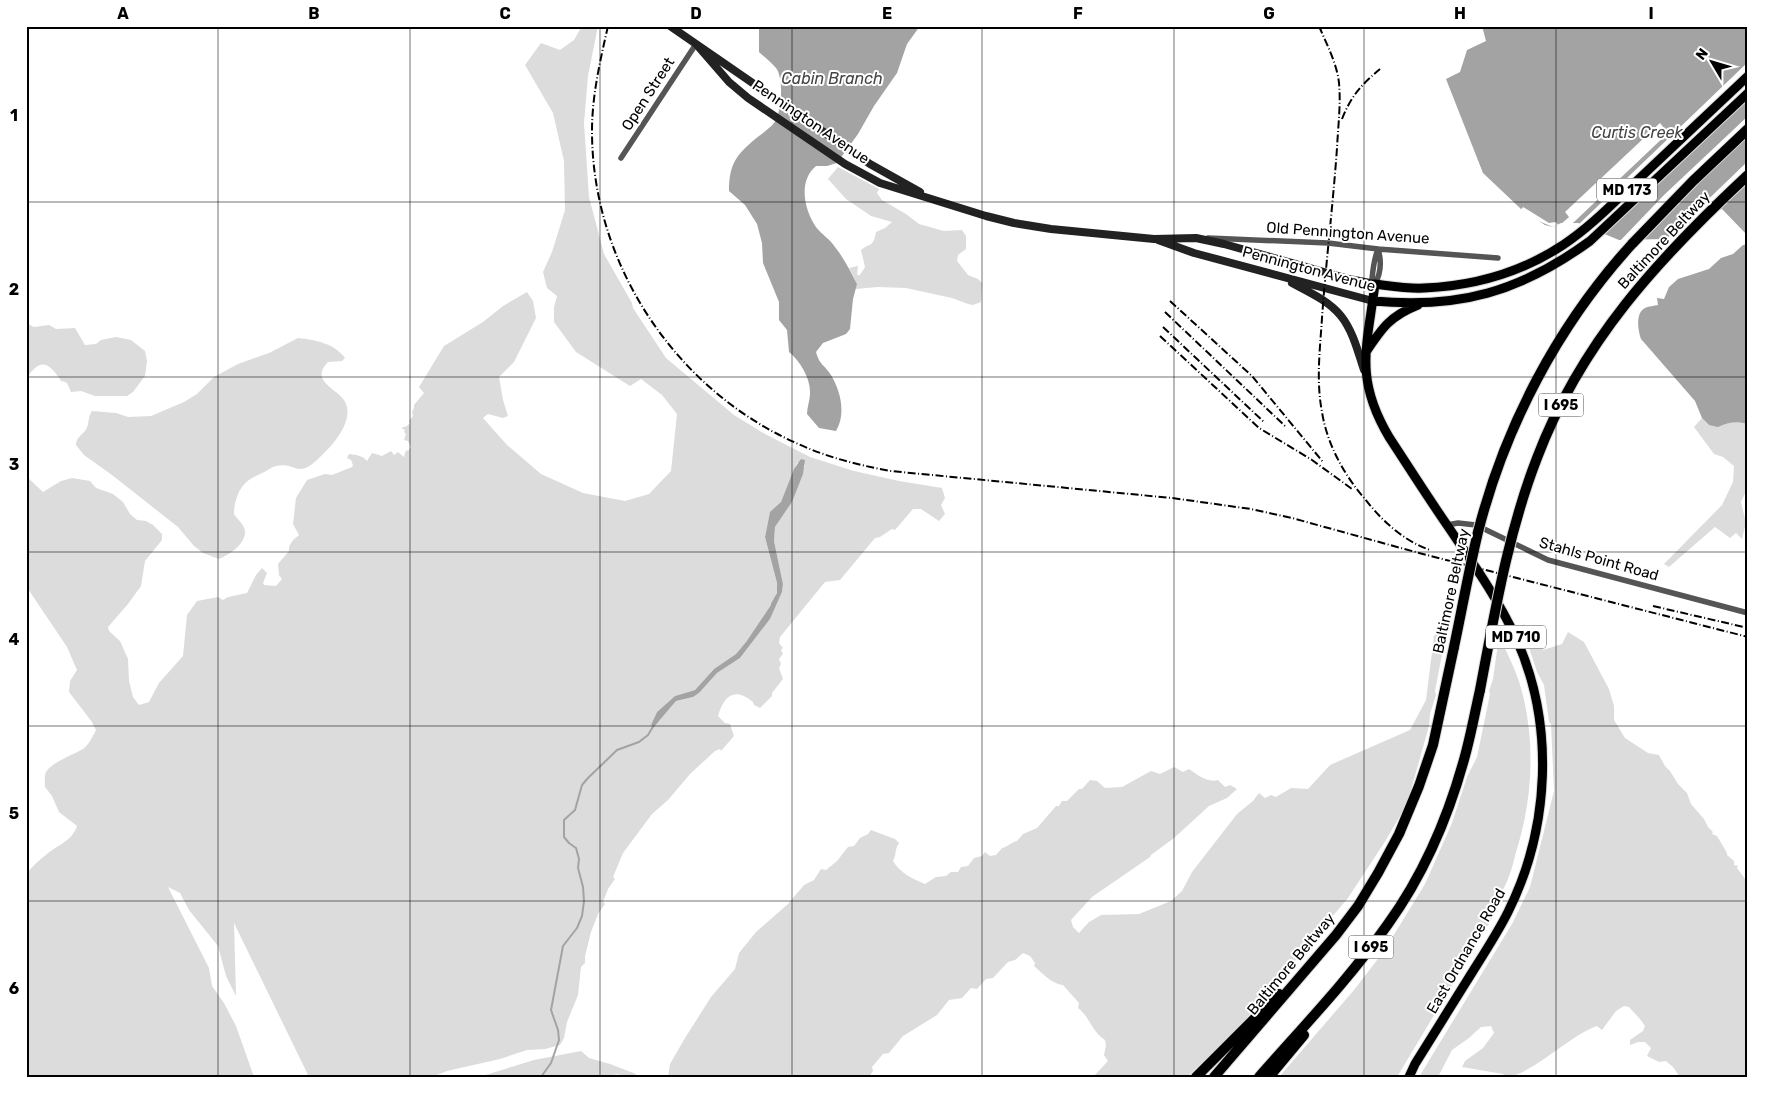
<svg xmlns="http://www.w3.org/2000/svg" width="1774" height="1103" font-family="Rubik,sans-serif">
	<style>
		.green { fill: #dcdcdc; fill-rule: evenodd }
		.water { fill: #a3a3a3 }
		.pier { fill: #fff }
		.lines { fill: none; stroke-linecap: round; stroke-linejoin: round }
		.stream { stroke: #a3a3a3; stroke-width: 2 }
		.primary-casing { stroke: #dbdbdb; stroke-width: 11 }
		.motorway-casing { stroke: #dbdbdb; stroke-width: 12 }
		.minor { stroke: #555; stroke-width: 5.5 }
		.secondary { stroke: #222; stroke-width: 8 }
		.primary { stroke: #000; stroke-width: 9 }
		.motorway { stroke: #000; stroke-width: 10 }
		.rail { stroke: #000; stroke-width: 2; stroke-dasharray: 8 2.5 1 2.5; stroke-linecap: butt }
		.motorway-bridge-casing { stroke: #dbdbdb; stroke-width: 12; stroke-linecap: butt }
		.motorway-bridge { stroke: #000; stroke-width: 10 }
		.grid { fill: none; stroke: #000; stroke-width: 1; stroke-opacity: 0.55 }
		.labels { text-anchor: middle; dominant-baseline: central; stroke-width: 4; stroke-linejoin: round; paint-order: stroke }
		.shield { fill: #fff; stroke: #4c4c4c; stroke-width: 1 }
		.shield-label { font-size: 14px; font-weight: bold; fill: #000 }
		.street-label { font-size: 15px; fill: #000; stroke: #fff }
		.water-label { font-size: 16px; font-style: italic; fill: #444; stroke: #fff }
		.neatline { fill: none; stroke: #000; stroke-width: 2 }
		.grid-label { font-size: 16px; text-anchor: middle; font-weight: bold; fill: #000 }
	</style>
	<rect width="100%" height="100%" fill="#fff"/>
	<!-- green -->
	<path class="green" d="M582 26H598L588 76 584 123 589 197 604 254 632 303 633 308 666 358 734 415 765 434 810 457 854 471 899 481 942 488 945 498 941 505 945 514 939 521 921 509H913L895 530 892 529 880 537 875 538 840 580 825 582 780 637 779 643 783 648 781 650 783 654 779 659 781 664 779 668 783 679 772 693V696L760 708 754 705 753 702C735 687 724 695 718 716L725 723 730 724 734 736 721 751 720 749 715 751 690 774 668 800 652 814 623 853 613 877 615 879 608 889 603 902 605 904 598 914 591 932 585 956V963L581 967 578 995 567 1022 564 1038 560 1045 545 1049 527 1050 500 1059 447 1071 432 1077H309L234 923 236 996 226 976 218 946 189 910 180 893 168 887 209 968 212 986 224 1003 236 1026 254 1077H26V874C33 866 39 860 47 854 58 845 73 840 77 826L59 812 52 796 45 787C45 783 44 776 46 772 52 762 73 755 83 749 88 746 93 736 96 730L92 722 69 692 70 681 77 670 67 647 26 586V476L43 492 61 481 72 478 90 481 96 488 113 494 123 502 130 514 137 520 146 521 153 525 162 534V540L145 561 141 586 128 604 108 627 109 631 120 641 128 659 129 681 133 697 139 705 149 702 159 683 183 656 187 615 197 601 218 597 223 600 228 597 247 593 256 575 262 568 267 573 263 583 264 585 276 586 282 579 279 575 278 564 289 551C288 544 294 539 299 535L293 524 296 498 307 480 325 474 332 475 352 467 353 465 351 460 347 458 349 454C356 455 362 455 367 461L372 453 382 456 391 451 394 455 398 452 404 457 406 450 408 451 411 447 408 441 404 440 406 434 404 432 405 430 401 428 407 426 410 423 409 421 413 416 412 412 414 408V405L424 393 419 387 444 346 483 322 503 306 527 292 533 301 536 318 514 362 499 377 503 400 508 416 503 418 488 414 483 418 507 445 541 474 583 493 625 501 649 494 671 471 677 414 662 395 641 379 630 386 576 352 554 322V307L557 296 547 288 543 272 552 252 565 210 564 161 553 113 525 65 541 43 560 50 574 40ZM797 463 805 465 792 502 775 527 774 541 783 584 782 592 770 619 740 658 717 673 699 693 693 697 676 701 654 727 651 725 657 712 675 696 695 690 714 669 736 654 746 642 775 599 777 594V583L765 537 770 513 781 502Z
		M838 167 879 189 877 193 882 200 906 214 919 224 944 231 962 230 966 236V249L958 255 957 261 968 275 978 279 982 283 981 302 973 305 968 304 952 298 906 288 878 287 855 289 857 284 849 268 858 266 857 275H860L865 267 861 250C871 242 873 248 876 232L885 228 892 222 871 216 846 199 828 179Z
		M26 323 34 327 49 325 56 329 75 328 85 345 96 344 101 340 116 337 131 340 145 351 147 361 145 376 133 392 127 396H95L81 391 71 392 67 383 63 381 62 382C49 363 41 356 26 379Z
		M298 338C315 340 334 343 345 358L342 361 328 362C308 383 341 389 346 404 353 422 333 445 321 456 297 481 297 461 276 466 271 467 267 471 262 473 259 475 255 476 252 478 239 485 234 501 234 514 237 519 244 524 245 531 246 544 229 555 219 559L203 553 194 546 178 527 112 475 84 455 76 445C76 438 81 436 85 431 90 424 87 418 92 411L116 413 128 417 151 416 184 402 197 394 214 377 238 364 269 353Z
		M1748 388V487L1741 502 1746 523 1742 539 1736 533 1730 538 1715 527 1669 567 1664 564 1722 505 1733 482 1734 466 1723 457 1714 454 1694 427 1702 418 1709 425Z
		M1524 624 1543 650 1562 644 1568 632 1584 642 1609 689 1614 706V720L1625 738 1648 753 1659 755 1665 766 1670 771 1678 784 1687 793 1691 804 1704 819 1708 827 1713 832 1712 834 1717 836 1727 853V855L1734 861V865L1738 866 1737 868 1748 883V1077H1680L1673 1067 1666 1061 1659 1062 1647 1056 1651 1048 1645 1042H1638L1630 1045V1040L1643 1031 1645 1026C1640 1018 1635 1014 1629 1007L1624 1006 1616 1011 1602 1030 1597 1026C1570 1035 1530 1076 1506 1077L1503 1074 1462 1067 1465 1061 1483 1048 1494 1033 1491 1026 1481 1027 1469 1038 1452 1050 1438 1077H1419L1512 924 1530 887 1554 791 1551 724 1549 722 1544 685 1537 672 1522 626Z
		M1447 628 1435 691 1436 695 1430 714 1429 726 1407 804 1386 840 1348 898 1240 1026 1187 1077H1093L1108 1061 1104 1055 1106 1045 1105 1040C1092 1032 1090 1017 1078 1008L1079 1003 1063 985C1052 984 1042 973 1034 966L1035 963 1030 956 1023 953 1015 960 1008 962 993 978 986 979 977 989 971 988 962 998 949 1000 937 1015 903 1036 889 1053 883 1054 872 1067 873 1071 869 1077H668L670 1064 685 1038 711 997 735 969 739 953 756 932 788 904 804 885 814 880 821 869 826 870 837 861 848 847 854 846 860 838 868 834 871 830 895 839 899 843C894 851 897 853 893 861 900 873 913 879 925 884L936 877 946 876 951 872H958L961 867 968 866 974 858 982 856 985 852 990 856 996 855 1002 848C1008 847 1011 842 1017 841L1023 834 1037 828 1056 806H1059L1062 801H1067L1079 789H1082L1090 780 1097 781 1105 788 1122 787 1151 771 1160 774 1174 767 1183 772 1189 769C1198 775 1207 783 1218 780L1225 787 1230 785 1237 789 1227 798 1209 806 1174 838 1151 855 1150 857 1092 897 1071 920 1073 927 1079 933 1089 922 1101 915 1139 914 1171 901 1182 891 1192 872 1237 814 1253 801 1259 793 1265 798 1271 795 1276 797 1291 788 1308 789 1330 765 1410 730 1426 700 1434 636 1438 629Z
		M1499 636C1507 653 1516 670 1521 688 1535 738 1533 793 1519 842 1515 854 1513 867 1508 879 1504 889 1497 899 1497 910L1397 1077H1279L1354 990 1384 951 1425 884 1452 823 1467 777 1477 757 1490 694 1489 691 1493 679Z
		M581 1051 589 1058 610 1064 636 1074 633 1077 615 1074 617 1077H479L534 1060Z"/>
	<!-- water -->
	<path class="water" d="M759 26H920L907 44 897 73 874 106 858 134 837 163 827 166H816C798 181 804 209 816 227 821 234 830 239 835 247 844 258 850 271 857 284L853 299 850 329 846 334 823 343 816 352C820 366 824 364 831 375 841 392 846 414 836 431L819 428 807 414C807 407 810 400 810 394 811 379 800 361 789 352L787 330 779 320V302L763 263 762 243 757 224 745 205 729 191C729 162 738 153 759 136 764 132 770 128 774 123 782 113 784 78 776 68 771 62 764 57 759 52Z
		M1482 26H1748V236L1722 209 1664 239 1619 240 1578 223H1561L1553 227 1545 225 1521 209 1483 173 1446 79 1460 72 1467 50 1486 41Z
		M1748 244V424C1737 421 1728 422 1718 427L1709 425 1702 418 1695 401 1641 339C1638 331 1635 313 1645 308 1649 306 1654 306 1658 305L1657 298 1664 299 1669 287 1678 279 1709 269 1721 258 1733 254 1743 245Z
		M801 459 805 460 803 474 792 502 775 527 774 541 783 584 782 592 770 619 740 658 717 673 699 693 693 697 676 701 654 727 651 725 657 712 675 696 695 690 714 669 736 654 746 642 775 599 777 594V583L765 537 770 512 781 502 794 469Z"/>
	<!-- pier -->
	<path class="pier" d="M1748 62V98L1602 235 1577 226Z
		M1748 116V134L1638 242H1619L1664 195Z
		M1660 123 1668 133 1574 222 1568 226H1562L1560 225 1569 217 1565 212Z
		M1748 161V182L1691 229 1664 242Z
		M1523 207 1549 223 1556 222 1558 225 1553 227 1529 217 1520 211Z"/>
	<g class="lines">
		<!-- stream -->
		<path class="stream" d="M772 604 777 595
			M541 1077 551 1063 559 1040 558 1030 551 1010 563 946 577 928 582 916 584 901 583 887 578 868 579 859 576 848 569 843 564 837V820L575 810 582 785 588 778 617 750 639 742 648 735 654 725"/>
		<defs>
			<path id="primary" d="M1373 301C1459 309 1520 292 1590 241L1748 93
				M1366 352C1382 328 1390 316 1418 305
				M1409 1077 1415 1064C1434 1033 1454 1002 1473 971 1485 952 1498 932 1508 912 1550 828 1555 724 1516 638 1497 597 1472 562 1447 525 1427 496 1408 466 1389 437 1354 378 1367 347 1375 284 1391 286 1408 289 1424 288 1473 286 1522 272 1563 245 1593 225 1617 199 1643 175 1678 142 1713 109 1748 76"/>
			<path id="motorway" d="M1632 244 1693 181 1748 129
				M1196 1077 1279 994
				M1214 1077 1336 935 1358 906 1378 873 1399 834 1419 786 1433 745 1454 647
				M1259 1077C1303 1027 1350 978 1388 924 1424 874 1449 815 1465 756 1471 734 1475 712 1480 690
				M1269 1077 1304 1035"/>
		</defs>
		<!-- primary casing -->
		<use href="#primary" class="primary-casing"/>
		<!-- motorway casing -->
		<use href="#motorway" class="motorway-casing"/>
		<!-- minor -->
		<path class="minor" d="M621 158 696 44
			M1208 238 1328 243 1378 249 1498 258
			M1375 282 1372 279C1373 268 1374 259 1378 249
			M1375 284C1381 273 1382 262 1378 249
			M1447 525 1458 523 1476 525 1548 560 1748 613"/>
		<!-- secondary -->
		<path class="secondary" d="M670 26 870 164 920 192
			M696 44 729 82 748 98 845 164 880 183 986 216 1014 223 1051 229 1154 239 1196 238 1224 244 1349 279 1375 284
			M1158 240 1194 253 1373 301
			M1292 283C1309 292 1329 301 1341 316 1353 331 1358 352 1364 370"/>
		<!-- primary -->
		<use href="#primary" class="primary"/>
		<!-- motorway -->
		<use href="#motorway" class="motorway"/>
		<!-- rail -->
		<path class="rail" d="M608 26C600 61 592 96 592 131 592 264 675 389 796 443 826 457 858 465 890 471L1172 498 1251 509 1292 518 1419 553 1748 637
			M1319 26C1327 45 1337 64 1339 83 1341 104 1338 127 1337 148 1333 205 1326 261 1322 318 1320 349 1316 381 1322 412 1327 444 1344 475 1365 499 1382 521 1404 541 1430 550
			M1342 119C1351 96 1361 85 1380 69
			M1170 301 1252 376 1323 462
			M1165 312 1285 426
			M1163 327 1265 423
			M1160 336 1259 428 1312 460 1352 489
			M1653 606 1748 628"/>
		<defs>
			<path id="motorway-bridge" d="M1454 647C1462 609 1469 570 1478 532 1505 426 1558 325 1632 244
				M1480 690C1495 611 1508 533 1537 458 1581 342 1658 259 1748 175"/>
		</defs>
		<!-- motorway-bridge casing -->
		<use href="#motorway-bridge" class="motorway-bridge-casing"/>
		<!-- motorway-bridge -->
		<use href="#motorway-bridge" class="motorway-bridge"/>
	</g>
	<!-- grid -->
	<path class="grid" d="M218 26V1077M410 26V1077M600 26V1077M792 26V1077M982 26V1077M1174 26V1077M1364 26V1077M1556 26V1077M26 202H1748M26 377H1748M26 552H1748M26 726H1748M26 901H1748"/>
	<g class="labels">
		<!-- shield labels -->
		<g class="shield">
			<rect x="1597" y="178.5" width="60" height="23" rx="4"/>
			<rect x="1538.5" y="393.5" width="45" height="23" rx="4"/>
			<rect x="1486" y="625.5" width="60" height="23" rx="4"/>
			<rect x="1348.5" y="935.5" width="45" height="23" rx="4"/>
		</g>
		<g class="shield-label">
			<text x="1627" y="190">MD 173</text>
			<text x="1561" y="405">I 695</text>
			<text x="1516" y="637">MD 710</text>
			<text x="1371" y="947">I 695</text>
		</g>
		<!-- street labels -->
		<g class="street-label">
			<text transform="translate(648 94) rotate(-57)">Open Street</text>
			<text transform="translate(811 122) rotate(34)">Pennington Avenue</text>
			<text transform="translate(1348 233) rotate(4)">Old Pennington Avenue</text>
			<text transform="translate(1664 240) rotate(-47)">Baltimore Beltway</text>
			<text transform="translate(1309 269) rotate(15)">Pennington Avenue</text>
			<text transform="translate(1599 559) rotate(16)">Stahls Point Road</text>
			<text transform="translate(1451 591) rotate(-78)">Baltimore Beltway</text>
			<text transform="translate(1466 951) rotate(-60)">East Ordnance Road</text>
			<text transform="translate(1291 964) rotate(-50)">Baltimore Beltway</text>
		</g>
		<!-- water labels -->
		<g class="water-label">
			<text x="832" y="78">Cabin Branch</text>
			<text x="1637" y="132">Curtis Creek</text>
		</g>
	</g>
	<!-- border -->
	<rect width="1774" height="1103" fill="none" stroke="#ffffff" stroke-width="55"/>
	<!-- north arrow -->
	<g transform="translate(1712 62) rotate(308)" stroke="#ffffff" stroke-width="4" paint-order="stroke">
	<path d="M0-4L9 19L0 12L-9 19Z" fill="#000000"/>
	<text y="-8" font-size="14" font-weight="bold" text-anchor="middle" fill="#000000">N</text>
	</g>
	<rect x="28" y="28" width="1718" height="1048" class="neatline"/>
	<g class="grid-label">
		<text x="123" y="19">A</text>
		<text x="314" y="19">B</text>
		<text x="505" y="19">C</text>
		<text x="696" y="19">D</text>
		<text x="887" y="19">E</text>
		<text x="1078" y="19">F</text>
		<text x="1269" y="19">G</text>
		<text x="1460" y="19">H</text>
		<text x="1651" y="19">I</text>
		<text x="14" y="121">1</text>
		<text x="14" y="295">2</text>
		<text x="14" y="470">3</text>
		<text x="14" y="645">4</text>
		<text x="14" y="819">5</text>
		<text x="14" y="994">6</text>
	</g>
</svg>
